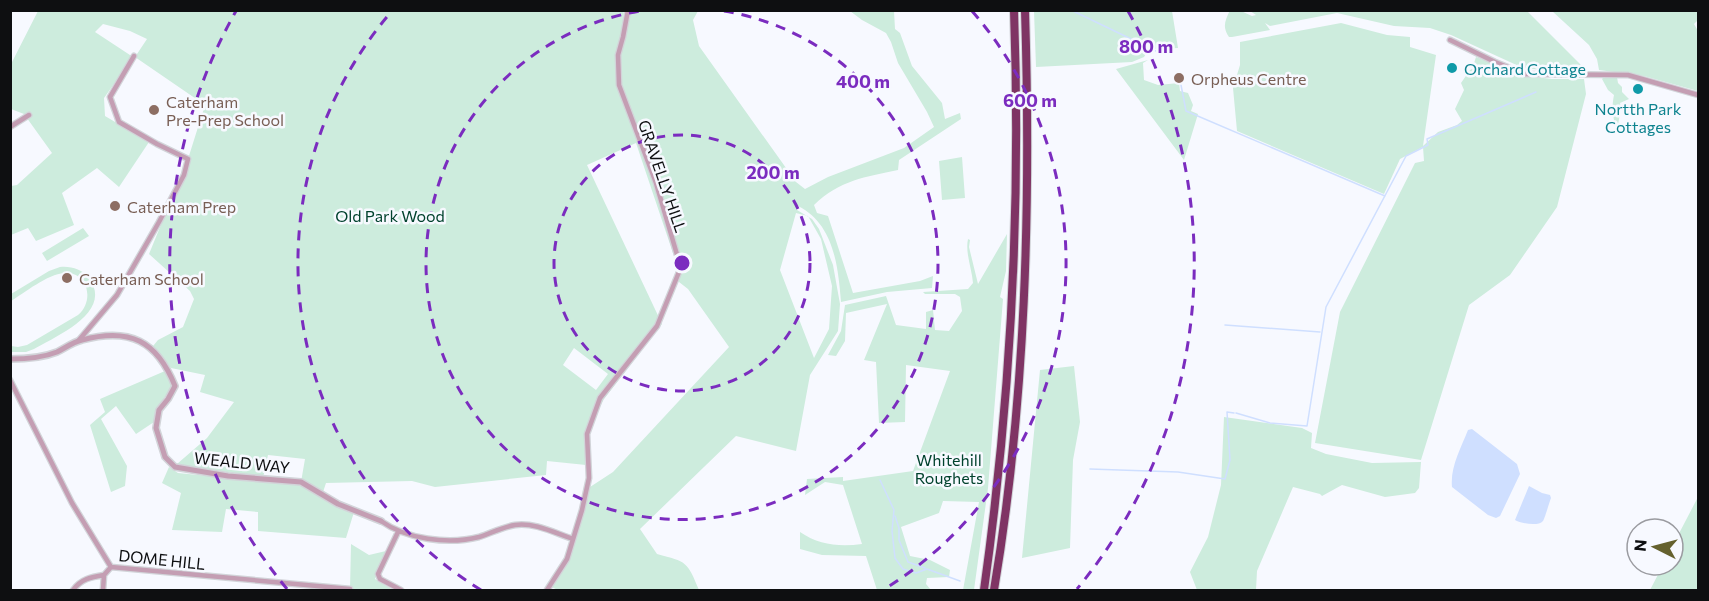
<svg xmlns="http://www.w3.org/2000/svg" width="1709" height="601" font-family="Commissioner,sans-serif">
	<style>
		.green { fill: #cdecdd; fill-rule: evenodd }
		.water { fill: #cfdfff }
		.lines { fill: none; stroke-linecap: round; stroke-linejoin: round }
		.stream { stroke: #cfdfff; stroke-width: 1.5 }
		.minor-casing { stroke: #d2d4d9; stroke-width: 7 }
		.tertiary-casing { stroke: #d2d4d9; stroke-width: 8 }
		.motorway-casing { stroke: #d2d4d9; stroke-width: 10 }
		.minor { stroke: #c49eb3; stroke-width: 4.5 }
		.tertiary { stroke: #c49eb3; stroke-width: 5 }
		.motorway { stroke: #7f3464; stroke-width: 8 }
		.ring { fill: none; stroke: #7b2cbf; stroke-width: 3; stroke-dasharray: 10 8 }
		.culture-dot { fill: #0f9aa8; stroke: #f7f9ff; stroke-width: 2 }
		.education-dot { fill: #8d6e63; stroke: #f7f9ff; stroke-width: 2 }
		.labels { text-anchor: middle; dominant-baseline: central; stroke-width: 5; stroke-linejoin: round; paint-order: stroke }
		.culture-label { font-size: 16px; fill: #0d838f; stroke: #f7f9ff; text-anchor: start }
		.education-label { font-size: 16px; fill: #785e54; stroke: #f7f9ff; text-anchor: start }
		.street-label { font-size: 16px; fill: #0e0f11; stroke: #f7f9ff }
		.park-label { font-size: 16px; fill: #00422d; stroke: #f7f9ff }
		.centre { fill: #7b2cbf; stroke: #f7f9ff; stroke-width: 3 }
		.ring-label { font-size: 18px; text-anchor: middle; font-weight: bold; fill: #7b2cbf; stroke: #f7f9ff; stroke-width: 5; stroke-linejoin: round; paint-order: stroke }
	</style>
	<rect width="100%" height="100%" fill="#f7f9ff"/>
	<!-- green -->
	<path class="green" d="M624 10 623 20 629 21 630 11H698L693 20 699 46 796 182 805 189 828 177 904 148 934 127 927 112 898 63 891 42 886 33 862 20 850 11H894L895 29 900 33 912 66 942 103 945 119 960 113 961 119 899 160 898 170C865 177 840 180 814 205L817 213 828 216 853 293 920 281 933 276 932 288 887 292 841 302C838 266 834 224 798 206L797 210 812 219 819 229 833 265 840 304 838 331 810 375 796 451 736 436 640 529 657 554C687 562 687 561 699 590H558L549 586 567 559 590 487 613 472 729 347 688 289 679 282 676 262 636 143 587 165 662 324 604 399 584 437 586 465 547 461 546 475 435 487 412 481 326 483 322 495 301 482 305 459 268 455 263 478 177 464 207 438 234 402 200 392 205 375 171 368 153 346 158 340 183 327 194 299 190 291 149 254 188 159 205 105 135 57 147 39 130 31 103 24 95 32 133 57 104 98 105 116 149 142 119 187 97 168 62 193 74 225 36 241 28 228 11 235V186L17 185 52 153 24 114 11 109 10 66 38 11ZM796 213 808 216 821 239 832 286 829 329 814 358 780 270ZM574 348 608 374 596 390 563 365Z
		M1230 10 1241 11 1252 16 1256 15 1250 11H1527L1586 70 1551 71 1523 68 1451 35 1430 28 1394 26 1337 13 1270 26 1265 23 1270 30 1232 37H1229C1222 27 1225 21 1230 10Z
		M1034 11H1172L1178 48 1149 49 1144 57 1132 62 1036 67Z
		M1552 11H1698V20L1694 24 1698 31V91L1644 76 1599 70 1597 59 1589 45Z
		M1341 23 1387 35 1410 37V47L1436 55 1423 146 1438 132 1457 125 1462 121 1455 109 1464 90 1461 83 1470 70 1472 69 1476 57 1526 76 1552 79H1584L1586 94 1557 207 1510 275 1469 305 1421 460 1315 443 1340 312 1415 163 1424 161 1423 147 1400 159 1384 194 1237 131 1233 88 1240 65V42Z
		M1148 60 1143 63 1144 80 1158 85 1179 83 1180 91 1188 93 1193 105 1191 111 1198 114 1184 160 1116 69Z
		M1604 77H1617L1618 83 1622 87V92L1629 99 1620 103 1621 108 1618 125 1615 124C1612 113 1612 105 1614 95L1608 90 1602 79Z
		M962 157 965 198 942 200 939 161Z
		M83 228 89 236 47 261 42 253Z
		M1007 234 1006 271 1000 297 1003 299 988 488 974 590H963L979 502 943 501 939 513 901 527 910 556 930 560 950 570 949 577 927 578 926 584 931 590H877L866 556 822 555 800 549V532C819 545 839 547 862 544L843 485 825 482 805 495 807 479 843 477V481L913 471 950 371 906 365 905 422 879 423 876 362 864 360 887 304 846 313 845 341 836 356 828 355 841 331 845 305 886 296 896 325 926 329V312L933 310 935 330 949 331 962 311 960 297 955 294H925L923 292 968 289 973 283C972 269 965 253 968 239L970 240 969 247 978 284Z
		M60 267C71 266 82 269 89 278 114 312 56 336 34 349L26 352H11V346L18 347 27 345 78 315C95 301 88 271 64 273 48 274 24 293 11 301V294L49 271Z
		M1074 366 1080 422 1073 460 1070 548 1022 558 1040 370Z
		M165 371 172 386 155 412 154 422 136 434 116 406 101 419 127 466 125 486 111 492 90 425 105 412 100 399Z
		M1224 417 1302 428 1312 433 1311 448 1326 454 1372 463 1421 462 1419 488 1415 493 1385 497 1342 485 1322 496 1320 494 1293 487 1257 571 1256 590H1197L1190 572 1208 537 1221 485Z
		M169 467 178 473 300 485 315 494 354 512 346 538 258 531V512L226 509 222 532 172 530 181 493 162 483Z
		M1698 497V590H1650L1663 565H1673V545Z
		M351 544 369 555 386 551 375 579 393 590 350 589Z"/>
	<!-- water -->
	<path class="water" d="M1472 429 1517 464 1520 474 1500 516 1496 518 1488 515 1452 487C1450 467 1461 448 1468 430Z
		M1529 486 1542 493 1550 495 1551 498C1549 503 1545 518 1543 521 1538 527 1520 523 1515 520Z"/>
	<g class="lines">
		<!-- stream -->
		<path class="stream" d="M1071 10 1156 51
			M1181 85 1186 111 1385 196
			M1225 325 1320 332
			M1236 413 1270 423 1307 426 1326 307 1406 156 1428 145 1427 139 1536 92
			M1090 469 1178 472 1225 479 1230 460 1227 412 1234 413
			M880 480 894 510 892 531 895 558 903 569 916 573 927 569 960 581
			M895 516 899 528V540L908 562 925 568"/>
		<defs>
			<path id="minor" d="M1450 40 1495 62 1525 74 1628 75 1698 95
				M10 127 29 115
				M79 340 117 295 159 222 184 175 188 159 157 144 119 122 110 97 134 56
				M10 380 72 503 111 567 350 589
				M381 521C406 539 448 545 479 537 491 533 503 527 515 525 534 522 555 533 573 539
				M398 532 378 574 380 579 401 590
				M73 590C81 579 91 577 104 575L111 567
				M103 590 104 575
				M547 590 567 559 582 510 589 478 587 434 600 398 657 326 679 272 678 258 656 183 619 85 618 55 623 37 628 10"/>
			<path id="tertiary" d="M10 359C26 359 42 358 57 352 65 348 73 342 82 340 130 327 157 341 175 386L168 399 159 410 156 428 165 457 175 467 228 476 301 482 338 504 381 521"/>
			<path id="motorway" d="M984 590C1011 398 1021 205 1014 10
				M994 590C1026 400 1031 203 1025 10"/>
		</defs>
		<!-- minor casing -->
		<use href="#minor" class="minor-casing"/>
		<!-- tertiary casing -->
		<use href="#tertiary" class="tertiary-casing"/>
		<!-- motorway casing -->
		<use href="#motorway" class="motorway-casing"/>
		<!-- minor -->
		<use href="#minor" class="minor"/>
		<!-- tertiary -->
		<use href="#tertiary" class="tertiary"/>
		<!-- motorway -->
		<use href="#motorway" class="motorway"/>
	</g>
	<!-- distance rings -->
	<g class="ring">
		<circle cx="682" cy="263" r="128"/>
		<path d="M724 11A256 256 0 1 1 640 11"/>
		<path d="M481 590A384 384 0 0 1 392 11M972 11A384 384 0 0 1 883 590"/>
		<path d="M287 589A512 512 0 0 1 236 11M1128 11A512 512 0 0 1 1077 589"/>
	</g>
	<!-- markers -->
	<g class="culture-dot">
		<circle cx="1452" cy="68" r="6"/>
		<circle cx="1638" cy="89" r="6"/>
	</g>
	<g class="education-dot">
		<circle cx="1179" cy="78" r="6"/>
		<circle cx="154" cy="110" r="6"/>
		<circle cx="115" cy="206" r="6"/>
		<circle cx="67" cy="278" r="6"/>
	</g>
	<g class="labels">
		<!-- culture labels -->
		<g class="culture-label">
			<text x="1464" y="68">Orchard Cottage</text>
			<text x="1638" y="108" text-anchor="middle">Nortth Park<tspan x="1638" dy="18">Cottages</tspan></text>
		</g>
		<!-- education labels -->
		<g class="education-label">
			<text x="1191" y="78">Orpheus Centre</text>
			<text x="166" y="101">Caterham<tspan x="166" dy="18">Pre-Prep School</tspan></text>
			<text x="127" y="206">Caterham Prep</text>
			<text x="79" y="278">Caterham School</text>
		</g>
		<!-- street labels -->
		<g class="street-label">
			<text transform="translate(663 176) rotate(71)">GRAVELLY HILL</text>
			<text transform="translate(242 462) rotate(6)">WEALD WAY</text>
			<text transform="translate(162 559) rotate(6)">DOME HILL</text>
		</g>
		<!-- park labels -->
		<g class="park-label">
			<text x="390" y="215">Old Park Wood</text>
			<text x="949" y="459">Whitehill<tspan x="949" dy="18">Roughets</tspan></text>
		</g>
	</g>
	<circle cx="682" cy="263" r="9" class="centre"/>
	<g class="ring-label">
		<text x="1146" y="53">800 m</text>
		<text x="863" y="88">400 m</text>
		<text x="1030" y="107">600 m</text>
		<text x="773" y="179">200 m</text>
	</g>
	<!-- border -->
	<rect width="1709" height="601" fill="none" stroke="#0e0f11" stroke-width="24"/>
	<!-- north arrow -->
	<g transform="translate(1655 547) rotate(276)"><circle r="28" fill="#f7f9ff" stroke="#9a9ba0" stroke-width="1.5"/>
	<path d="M0-4.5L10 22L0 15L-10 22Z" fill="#65612e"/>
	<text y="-9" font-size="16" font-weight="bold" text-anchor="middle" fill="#0e0f11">N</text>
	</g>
</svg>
